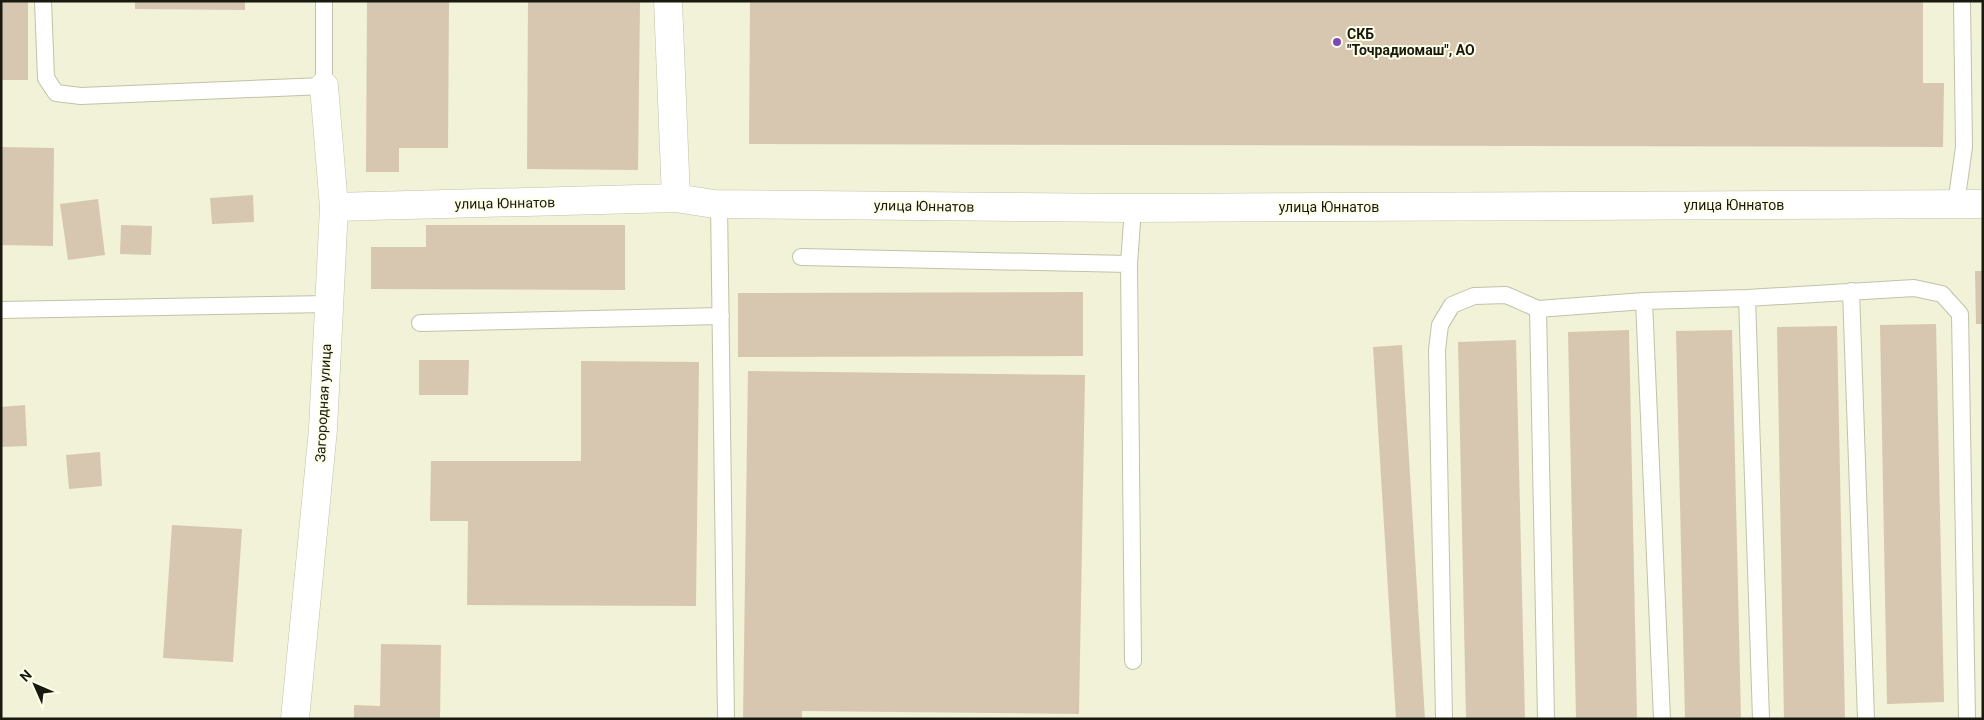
<svg xmlns="http://www.w3.org/2000/svg" width="1984" height="720" font-family="Roboto,sans-serif">
	<style>
		.building { fill: #d7c7b0 }
		.lines { fill: none; stroke-linecap: round; stroke-linejoin: round }
		.lane-casing { stroke: #c1c2a8; stroke-width: 18 }
		.street-casing { stroke: #c1c2a8; stroke-width: 29 }
		.lane { stroke: #fff; stroke-width: 16 }
		.street { stroke: #fff; stroke-width: 28 }
		.poi-dot { fill: #7d47be; stroke: #feffe9; stroke-width: 2 }
		.labels { text-anchor: middle; dominant-baseline: central; stroke-width: 4; stroke-linejoin: round; paint-order: stroke }
		.poi-label { font-size: 14px; font-weight: bold; fill: #191910; stroke: #feffe9; text-anchor: start }
		.street-label { font-size: 14px; fill: #191910; stroke: #feffe9 }
	</style>
	<rect width="100%" height="100%" fill="#f1f2d7"/>
	<!-- building -->
	<path class="building" d="M1 1H28V80H1Z
		M135 1H245V10L135 9Z
		M367 1H449L448 148H399V172H366Z
		M528 1H640L638 170 527 169Z
		M750 1H1923V83H1944L1943 147 749 144Z
		M1 147 54 148 53 246 1 245Z
		M253 195 254 222 212 224 210 198Z
		M98 199 105 255 68 260 60 204Z
		M121 225 152 226 151 255 120 254Z
		M426 225H625V290L371 289V247H426Z
		M1975 271H1983V324H1976Z
		M1083 292V356L738 357V293Z
		M1936 324 1944 702 1887 704 1880 325Z
		M1837 326 1845 718 1784 719 1777 327Z
		M1629 330 1637 719H1576L1568 332Z
		M1732 330 1741 719H1685L1676 331Z
		M1516 340 1525 719H1466L1458 342Z
		M1402 345 1425 719H1396L1373 347Z
		M419 360H469L468 395H419Z
		M581 361 699 362 696 606 467 605 468 521H430L431 461H581Z
		M748 371 1085 375 1079 714 802 711V719H743Z
		M25 405 27 446 1 447V407Z
		M100 452 102 486 69 489 66 455Z
		M172 525 242 529 233 662 163 658Z
		M381 644 441 645 440 719H354V705L380 706Z"/>
	<g class="lines">
		<defs>
			<path id="lane" d="M43 1 46 78 56 93 81 96 324 86V1
				M719 204 726 719
				M1956 204 1964 147 1962 1
				M801 257 1129 264
				M1851 291 1866 719
				M1747 298 1761 719
				M1644 301 1662 719
				M1538 309 1546 719
				M1 310 328 304
				M420 323 721 316
				M1133 661 1129 264 1133 208
				M1444 719 1437 350 1440 325 1452 305 1474 296 1506 295 1538 309 1644 301 1747 298 1914 288 1942 294 1960 314 1967 719"/>
			<path id="street" d="M668 1 676 198
				M334 207 676 198 714 204 1133 208 1983 204
				M295 719 323 429 334 207 324 86"/>
		</defs>
		<!-- lane casing -->
		<use href="#lane" class="lane-casing"/>
		<!-- street casing -->
		<use href="#street" class="street-casing"/>
		<!-- lane -->
		<use href="#lane" class="lane"/>
		<!-- street -->
		<use href="#street" class="street"/>
	</g>
	<!-- markers -->
	<circle class="poi-dot" cx="1337" cy="42" r="5"/>
	<g class="labels">
		<!-- poi labels -->
		<g class="poi-label">
			<text x="1347" y="34">СКБ<tspan x="1347" dy="16">"Точрадиомаш", АО</tspan></text>
		</g>
		<!-- street labels -->
		<g class="street-label">
			<text transform="translate(505 203) rotate(-1)">улица Юннатов</text>
			<text x="1734" y="205">улица Юннатов</text>
			<text transform="translate(924 206) rotate(1)">улица Юннатов</text>
			<text x="1329" y="207">улица Юннатов</text>
			<text transform="translate(323 403) rotate(-87)">Загородная улица</text>
		</g>
	</g>
	<!-- border -->
	<rect width="1984" height="720" fill="none" stroke="#191910" stroke-width="5"/>
	<!-- north arrow -->
	<g transform="translate(35 685) rotate(315)" stroke="#feffe9" stroke-width="4" paint-order="stroke">
	<path d="M0-4L9 19L0 12L-9 19Z" fill="#191910"/>
	<text y="-8" font-size="14" font-weight="bold" text-anchor="middle" fill="#191910">N</text>
	</g>
</svg>
